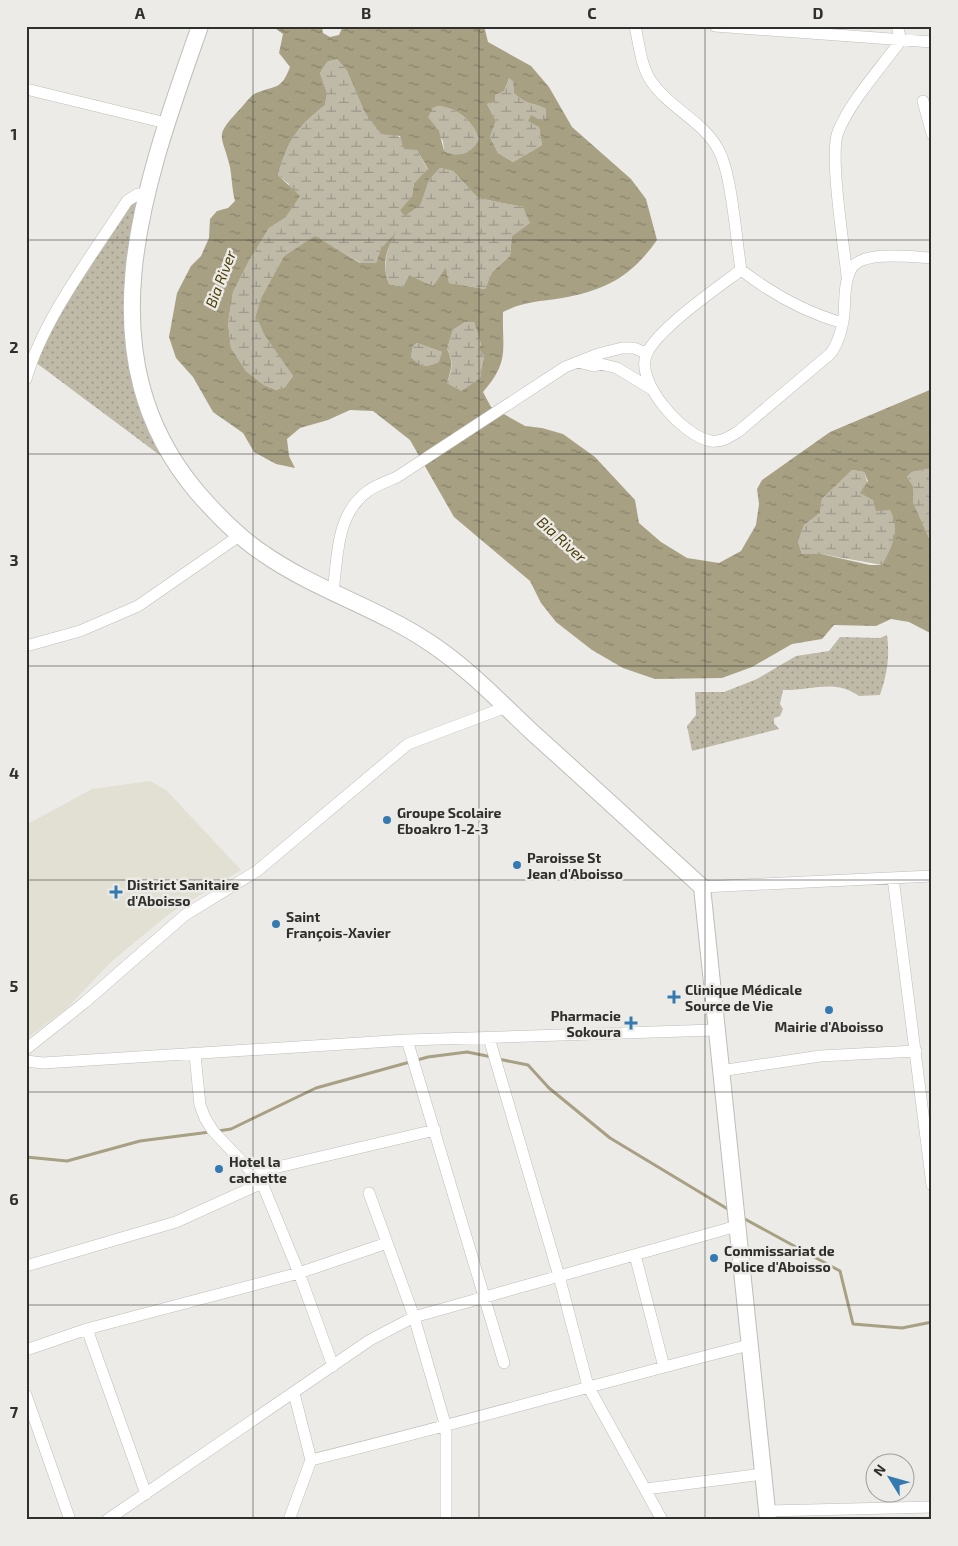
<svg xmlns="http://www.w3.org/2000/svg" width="958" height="1546" font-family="'Exo 2',sans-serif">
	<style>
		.built { fill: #e2dfd3 }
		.green { fill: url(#green-dots) }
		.wetland { fill: url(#wetland-marsh) }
		.water { fill: url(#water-ripples); fill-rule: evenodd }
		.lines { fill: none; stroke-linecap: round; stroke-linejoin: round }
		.stream { stroke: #a7a083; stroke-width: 3 }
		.minor-casing { stroke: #bebdb9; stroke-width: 12 }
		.secondary-casing { stroke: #bebdb9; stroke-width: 18 }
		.minor { stroke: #fff; stroke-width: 11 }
		.secondary { stroke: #fff; stroke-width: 16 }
		.grid { fill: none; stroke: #2f2f2d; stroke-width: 1; stroke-opacity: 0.55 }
		.poi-dot { fill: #3479af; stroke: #ecebe7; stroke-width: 2 }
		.labels { text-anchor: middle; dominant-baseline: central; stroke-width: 5; stroke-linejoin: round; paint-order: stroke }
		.poi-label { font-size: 14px; font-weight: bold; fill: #2f2f2d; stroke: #ecebe7; text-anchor: start }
		.water-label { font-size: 15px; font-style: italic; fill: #4a3d07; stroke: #ecebe7 }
		.neatline { fill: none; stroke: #2f2f2d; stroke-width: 2 }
		.grid-label { font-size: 16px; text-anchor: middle; font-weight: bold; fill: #2f2f2d }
	</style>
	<defs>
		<pattern id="green-dots" width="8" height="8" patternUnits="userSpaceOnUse" patternTransform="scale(1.25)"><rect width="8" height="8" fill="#bfbaa8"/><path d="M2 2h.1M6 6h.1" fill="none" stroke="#9c9889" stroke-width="1.8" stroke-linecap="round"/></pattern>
		<pattern id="wetland-marsh" width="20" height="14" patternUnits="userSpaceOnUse" patternTransform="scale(1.25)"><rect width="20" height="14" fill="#bfbaa8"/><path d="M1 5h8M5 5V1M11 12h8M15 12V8" fill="none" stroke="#9c9889"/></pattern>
		<pattern id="water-ripples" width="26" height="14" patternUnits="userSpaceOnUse" patternTransform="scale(1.25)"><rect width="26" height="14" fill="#a7a083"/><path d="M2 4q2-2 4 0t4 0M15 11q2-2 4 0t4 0" fill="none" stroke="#88836c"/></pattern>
	</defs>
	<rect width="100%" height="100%" fill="#ecebe7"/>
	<!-- built -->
	<path class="built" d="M150 781 166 790 241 870 169 914 112 961 66 1009 26 1039V825L92 789Z"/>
	<!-- green -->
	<path class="green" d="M132 197 142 198 129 345 173 465 35 362 45 331Z
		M887 635C890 656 887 675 880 695L859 696C835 678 810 691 783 690L780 704 783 709 780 716 774 718V723L779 729 692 751 687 726 696 715 695 692H724L757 679 796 656 829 651 840 637 880 638Z"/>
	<!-- wetland -->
	<path class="wetland" d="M337 59 347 71 364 111 417 150 428 170 414 183 412 196 400 210 421 204 429 180 440 168 453 171 478 198 523 207 531 223 512 236 510 256 492 272 485 289 449 283 446 267 433 286 409 275 403 287 389 284C382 265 386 252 394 234L381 248 376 263H361L315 237 284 256 262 296 282 359 293 376 285 387 276 390 264 385 246 371 231 348 228 323 233 292 249 261 269 228 285 218 289 184 278 175C288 140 296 128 325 105L327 93 320 73 327 62Z
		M509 78 513 80 514 93C529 107 531 101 546 109V118L539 127 542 145 513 162 498 153 490 137 496 121 487 104 495 102V95L504 91Z
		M438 106C458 108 473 121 479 139 471 154 459 158 444 151L443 141 427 117 433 108Z
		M465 322H474L481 344 479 349 484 356 480 378 461 391 447 383C452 370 454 361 447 349L453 330Z
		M417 343 442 352 440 362C426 368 421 367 411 357L413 346Z
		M932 468V545L913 502V486L907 477 912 472Z
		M852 470 864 472 873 500C878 503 886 506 890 510 904 526 890 550 882 565L821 554H802L798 542 804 525 820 513 822 499Z"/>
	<!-- water -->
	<path class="water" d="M272 26H322L323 33 330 37 339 35 343 26H484L488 42 531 66 549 87 572 127 631 179 646 199 657 240C631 277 606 290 562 298 538 302 525 301 503 312 502 350 510 361 483 392L491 407 525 426 542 428 563 434 595 457 635 500 639 523 661 542 687 558 719 563 741 551 756 525 759 504 757 489 762 480 830 432 932 389V468L912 472 907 477 913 486V502L932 545V634L909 622 891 619 876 626 834 625 822 639 792 644 752 667 722 678 655 679 623 668 592 650 556 622 541 603 530 581 454 517 410 440 373 411 350 410 328 420 300 428 287 439 289 456 295 468 276 464 254 452 243 433 213 412 193 377 176 358 169 337 177 293 191 266 201 256 209 238 210 219 217 211 228 208 235 201C232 190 232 178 230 167 222 133 213 138 240 109 245 104 250 96 256 93 277 85 281 90 290 67L279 53 283 34ZM337 59 347 71 364 111 381 134 400 136 404 149 417 150 428 169 414 183 412 196 400 210 405 216 421 204 429 180 440 168 453 171 478 198 523 207 530 223 512 236 510 256 492 272 485 289 449 283 446 267 433 286 409 275 403 287 389 284C381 263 386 251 396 232L381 248 376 263H360L315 236 284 256 262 296 256 315 264 334 293 376 285 387 276 390 264 385 246 371 231 348 228 323 233 292 249 261 269 228 285 218 300 196 278 175C288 140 296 128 325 105L327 93 320 73 327 62ZM509 78 513 81 514 93C529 107 531 101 546 109V118L542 121 531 115 528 121 539 127 542 145 513 162 498 153 490 137 496 121 487 104 495 102V95L504 91ZM438 106C458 108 473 121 479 139 471 154 459 158 444 151L439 131 428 117 433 108ZM465 322H474L481 344 479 349 484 356 480 378 461 391 447 383C451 370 454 362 447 349L453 330ZM417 343 442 352 439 362C426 368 421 367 411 357L413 346ZM852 470 864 472 868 481 860 493 873 500 876 511 890 510C901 530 892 546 882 565H870L821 554H802L798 542 804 525 820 513 822 499Z"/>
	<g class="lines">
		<!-- stream -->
		<path class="stream" d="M498 1059 528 1065 549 1088 610 1138 731 1211
			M218 1131 231 1129 316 1088 428 1057 467 1052 492 1057
			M26 1157 67 1161 140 1141 210 1132
			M743 1218 840 1271 853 1324 902 1328 932 1322"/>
		<defs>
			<path id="minor" d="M635 26C639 44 641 66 651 81 669 108 703 121 718 149 732 173 736 240 741 270 717 288 659 328 647 353 633 381 684 437 711 441 721 443 731 436 739 431L830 354C839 343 842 329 844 315 845 301 844 282 851 269 861 250 913 257 932 258
				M715 26 932 42
				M26 89 166 123
				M923 101 932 134
				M741 270C771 293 807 313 843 323
				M847 276C844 246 829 155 838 132 851 100 881 68 901 40L897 26
				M578 362 594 366 601 364 617 368 653 390
				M26 379C44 317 92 256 127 201L138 194 147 195
				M333 591C338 555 336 514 368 491 376 485 388 481 397 477L565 367 598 354 622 348H634L646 353
				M26 646 80 631 138 606 239 536
				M893 878 932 1185
				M702 887 932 876
				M489 1038 559 1276 588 1386 662 1520
				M407 1040 504 1363
				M26 1049 84 1003 185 915 257 871 408 744 506 707
				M195 1055 200 1105 205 1118 213 1131 262 1183 299 1273 333 1366
				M26 1061 43 1063 407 1040 715 1030
				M720 1071 820 1056 916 1051
				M253 1173 435 1130
				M369 1193 414 1317 446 1427V1520
				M635 1255 664 1367
				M26 1266 176 1222 262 1183
				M87 1329 146 1494
				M26 1350 87 1329 299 1273 387 1243
				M26 1395 70 1520
				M311 1460C458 1424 603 1382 749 1345
				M646 1489 763 1474
				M768 1511 932 1507
				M107 1520 370 1340 414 1317 737 1226
				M289 1520 311 1460 294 1393"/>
			<path id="secondary" d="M200 26C147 178 79 352 197 492 217 515 238 537 264 554 316 590 378 608 430 643 468 668 500 702 533 733 590 784 646 836 702 887L768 1520"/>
		</defs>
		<!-- minor casing -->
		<use href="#minor" class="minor-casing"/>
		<!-- secondary casing -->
		<use href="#secondary" class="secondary-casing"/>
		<!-- minor -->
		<use href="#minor" class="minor"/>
		<!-- secondary -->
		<use href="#secondary" class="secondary"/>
	</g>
	<!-- grid -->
	<path class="grid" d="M253 26V1520M479 26V1520M705 26V1520M26 240H932M26 454H932M26 666H932M26 880H932M26 1092H932M26 1305H932"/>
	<!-- markers -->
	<g class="poi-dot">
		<circle cx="387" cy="820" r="5"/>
		<circle cx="517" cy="865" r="5"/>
		<path d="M113.5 884.5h5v5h5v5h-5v5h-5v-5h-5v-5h5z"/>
		<circle cx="276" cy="924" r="5"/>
		<path d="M671.5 989.5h5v5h5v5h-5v5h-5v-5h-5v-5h5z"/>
		<circle cx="829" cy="1010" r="5"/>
		<path d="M628.5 1015.5h5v5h5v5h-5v5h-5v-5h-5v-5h5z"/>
		<circle cx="219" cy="1169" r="5"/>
		<circle cx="714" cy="1258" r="5"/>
	</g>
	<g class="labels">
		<!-- poi labels -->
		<g class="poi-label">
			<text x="397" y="812">Groupe Scolaire<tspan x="397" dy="16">Eboakro 1-2-3</tspan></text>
			<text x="527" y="857">Paroisse St<tspan x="527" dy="16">Jean d'Aboisso</tspan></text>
			<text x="127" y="884">District Sanitaire<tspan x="127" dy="16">d'Aboisso</tspan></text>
			<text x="286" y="916">Saint<tspan x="286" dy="16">François-Xavier</tspan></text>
			<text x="685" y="989">Clinique Médicale<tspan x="685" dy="16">Source de Vie</tspan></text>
			<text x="621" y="1015" text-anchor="end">Pharmacie<tspan x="621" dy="16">Sokoura</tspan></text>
			<text x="829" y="1026" text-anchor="middle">Mairie d'Aboisso</text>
			<text x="229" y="1161">Hotel la<tspan x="229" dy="16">cachette</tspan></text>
			<text x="724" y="1250">Commissariat de<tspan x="724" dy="16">Police d'Aboisso</tspan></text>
		</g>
		<!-- water labels -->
		<g class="water-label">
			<text transform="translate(220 279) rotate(-69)">Bia River</text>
			<text transform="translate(562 539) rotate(42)">Bia River</text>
		</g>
	</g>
	<!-- border -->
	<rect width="958" height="1546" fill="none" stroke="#ecebe7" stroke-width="55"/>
	<!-- north arrow -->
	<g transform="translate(890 1478) rotate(307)"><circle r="24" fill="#ecebe7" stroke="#a0a09d"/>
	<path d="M0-4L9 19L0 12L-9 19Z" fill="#3479af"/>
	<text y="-8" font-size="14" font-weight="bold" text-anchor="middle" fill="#2f2f2d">N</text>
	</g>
	<rect x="28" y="28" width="902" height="1490" class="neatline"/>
	<g class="grid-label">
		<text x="140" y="19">A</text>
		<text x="366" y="19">B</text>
		<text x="592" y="19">C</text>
		<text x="818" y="19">D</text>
		<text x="14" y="140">1</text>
		<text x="14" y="353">2</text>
		<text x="14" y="566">3</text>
		<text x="14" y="779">4</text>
		<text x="14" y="992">5</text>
		<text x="14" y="1205">6</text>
		<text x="14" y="1418">7</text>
	</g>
</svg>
